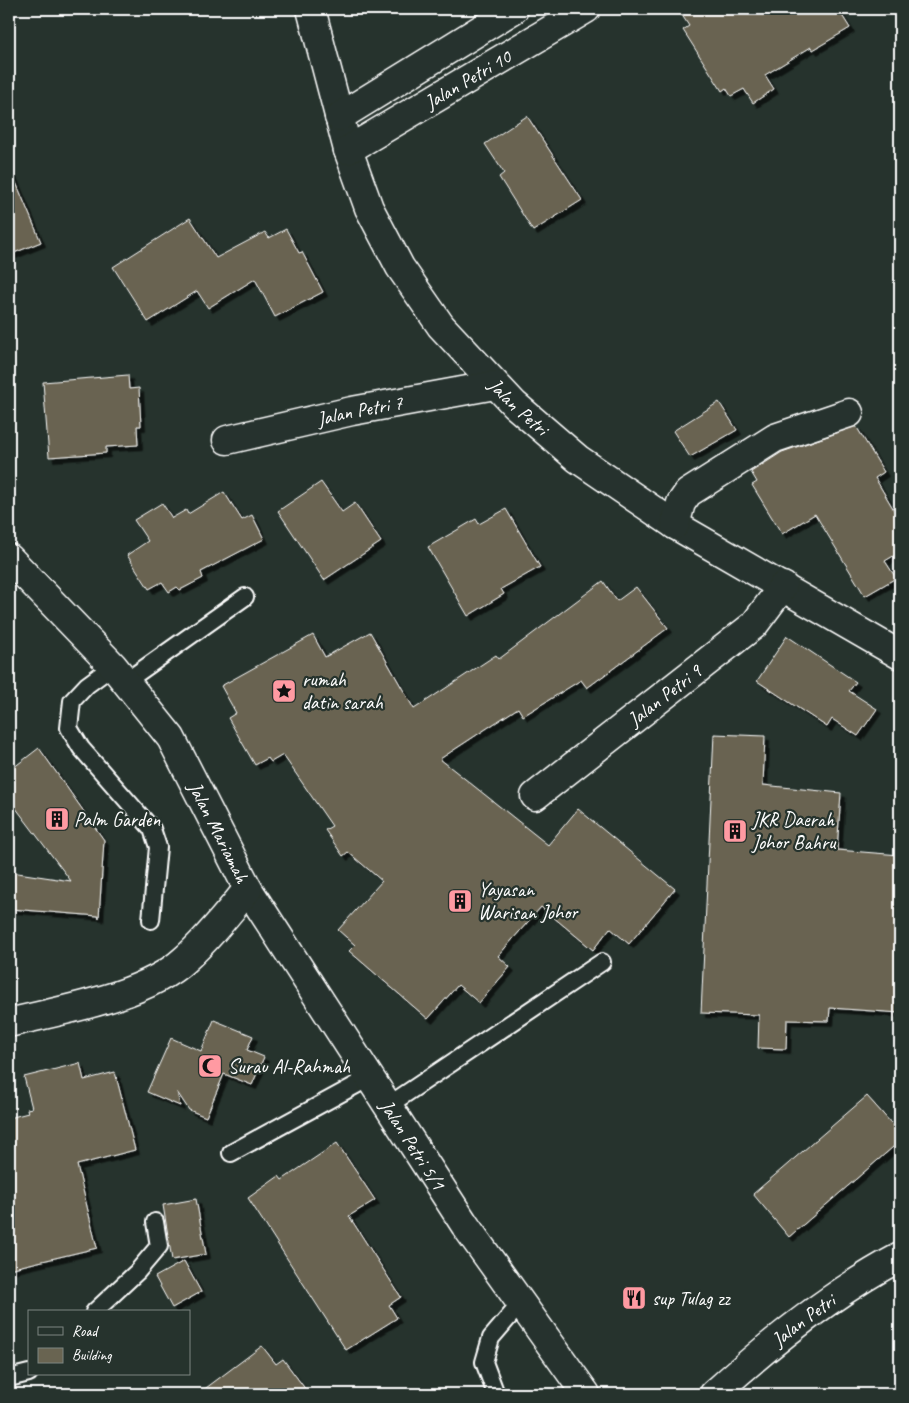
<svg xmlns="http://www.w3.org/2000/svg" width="909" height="1403" font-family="Caveat,sans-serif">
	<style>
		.building { fill: #696451; stroke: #fff; filter: url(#shadow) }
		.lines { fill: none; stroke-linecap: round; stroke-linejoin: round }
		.lane-casing { stroke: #fff; stroke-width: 20 }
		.street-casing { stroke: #fff; stroke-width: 31 }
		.lane { stroke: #26332d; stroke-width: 16 }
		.street { stroke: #26332d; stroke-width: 28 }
		.labels { text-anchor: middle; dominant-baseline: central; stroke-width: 4.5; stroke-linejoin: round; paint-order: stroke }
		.street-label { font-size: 20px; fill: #fff; stroke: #26332d }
		.poi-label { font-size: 20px; fill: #fff; stroke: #26332d; text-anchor: start }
	</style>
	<defs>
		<filter id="shadow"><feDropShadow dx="4.5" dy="4.5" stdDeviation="0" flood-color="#0009"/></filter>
	</defs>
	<rect width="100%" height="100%" fill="#26332d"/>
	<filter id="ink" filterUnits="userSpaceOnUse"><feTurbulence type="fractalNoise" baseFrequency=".02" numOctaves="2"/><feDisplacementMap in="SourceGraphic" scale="10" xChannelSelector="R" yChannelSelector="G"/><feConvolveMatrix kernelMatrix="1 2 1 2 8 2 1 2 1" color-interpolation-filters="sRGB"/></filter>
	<g filter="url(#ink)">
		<!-- building -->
		<path class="building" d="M678 9H838L850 28 813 50 811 47 765 75 774 89 753 103 744 89 731 96 726 88 722 91 683 30 689 26Z
			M527 116 582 200 533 231 499 177 504 173 485 144Z
			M9 166 41 242 9 255Z
			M190 218 216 258 265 232 269 238 286 229 299 253 302 252 323 292 275 317 255 279 208 308 197 291 148 322 113 267Z
			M128 375 129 389 139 388 141 426H137L138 445 106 447V453L49 457 43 382Z
			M719 402 737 430 690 457 673 431Z
			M856 426 884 472 875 478 900 520V552L885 561 896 578 865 596 815 514 782 534 752 485 757 482 751 472 782 452Z
			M321 482 342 512 355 503 381 542 324 580 278 511Z
			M224 492 242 520 252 515 264 539 201 572 203 578 180 590 177 587 169 592 162 582 149 589 127 555 148 541 134 520 162 503 172 518 186 510 188 514Z
			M506 509 540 567 501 589 504 594 468 616 428 547 476 519 479 524Z
			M603 581 617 601 636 587 668 628 587 688 581 680 523 716 518 708 440 759 548 845 578 809 675 889 629 944 610 928 593 950 541 907 498 956 510 967 479 1003 458 985 428 1019 349 951 355 945 338 930 382 881 348 852 343 856 325 830 332 826 283 755 271 762 268 758 255 765 228 718 236 713 221 686 313 635 325 657 370 632 414 709 496 655 499 659Z
			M787 636 856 682 849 691 877 709 858 736 832 719 827 727 757 681Z
			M714 734 765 736 763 785 841 793 837 850 900 855V1013L830 1008 829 1021 787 1020 786 1049 758 1048 759 1015 701 1013Z
			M39 748 104 840 99 918 98 916 11 909V872L71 881 9 799V771Z
			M214 1020 253 1036 247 1050 264 1057 252 1085 224 1074 206 1117 189 1110 177 1092 180 1106 147 1092 171 1038 201 1051Z
			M80 1063 84 1080 115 1072 135 1150 77 1165 97 1248 9 1269V1118L28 1113 27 1109 32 1108 24 1077Z
			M867 1096 900 1133V1141L789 1237 753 1194Z
			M337 1143 375 1200 349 1216 401 1297 389 1305 397 1318 346 1350 248 1198 279 1176 282 1180Z
			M196 1199 206 1254 172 1260 163 1205Z
			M184 1261 201 1292 172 1308 155 1277Z
			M262 1346 276 1364 283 1359 309 1394H198Z"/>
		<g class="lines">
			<defs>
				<path id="lane" d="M113 666 87 685 72 701 69 728 81 748 152 829 158 847 151 920
					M125 682 245 597
					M389 1105 602 962
					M231 1153 369 1078
					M94 1312 137 1272 159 1246 155 1222
					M9 1378 29 1373
					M496 1394 484 1362 491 1338 521 1303"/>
				<g id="street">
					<path id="s1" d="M311 9 348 150 369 208 400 267 441 326 514 404 578 459 675 525 900 655"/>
					<path d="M339 117 514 9"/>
					<path id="s2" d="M348 150 586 9"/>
					<path id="s3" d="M227 440 352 411 495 385"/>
					<path d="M675 525 681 503 688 493 775 438 849 413"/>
					<path id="s4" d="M9 558 113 666 171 738 248 889 465 1225 586 1394"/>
					<path id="s5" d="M535 796 754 625 783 586"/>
					<path d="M9 1023C61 1010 144 997 184 960 208 939 228 913 248 889"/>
					<path id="s6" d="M714 1394C771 1342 832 1293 900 1257"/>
				</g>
			</defs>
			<!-- lane casing -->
			<use href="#lane" class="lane-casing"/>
			<!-- street casing -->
			<use href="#street" class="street-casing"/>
			<!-- lane -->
			<use href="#lane" class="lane"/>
			<!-- street -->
			<use href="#street" class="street"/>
		</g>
	</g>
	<!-- icons -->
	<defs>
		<symbol id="sight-square" viewBox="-11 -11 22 22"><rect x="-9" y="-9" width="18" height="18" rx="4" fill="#ff9aa2" stroke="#26332d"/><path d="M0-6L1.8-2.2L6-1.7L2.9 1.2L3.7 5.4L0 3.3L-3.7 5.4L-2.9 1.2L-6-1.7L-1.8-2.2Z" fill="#111"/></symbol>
		<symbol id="building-square" viewBox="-11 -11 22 22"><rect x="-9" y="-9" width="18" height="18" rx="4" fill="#ff9aa2" stroke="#26332d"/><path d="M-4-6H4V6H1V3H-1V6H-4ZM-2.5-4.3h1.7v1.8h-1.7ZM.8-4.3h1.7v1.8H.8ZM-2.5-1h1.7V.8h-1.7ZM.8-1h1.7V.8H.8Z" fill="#111"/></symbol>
		<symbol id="mosque-square" viewBox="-11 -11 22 22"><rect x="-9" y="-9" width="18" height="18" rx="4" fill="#ff9aa2" stroke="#26332d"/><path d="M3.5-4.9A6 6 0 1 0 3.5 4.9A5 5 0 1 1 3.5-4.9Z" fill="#111"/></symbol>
		<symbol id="restaurant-square" viewBox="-11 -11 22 22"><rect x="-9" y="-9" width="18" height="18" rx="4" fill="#ff9aa2" stroke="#26332d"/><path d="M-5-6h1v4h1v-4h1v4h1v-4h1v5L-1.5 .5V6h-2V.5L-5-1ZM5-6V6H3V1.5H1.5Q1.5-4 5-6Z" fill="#111"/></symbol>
	</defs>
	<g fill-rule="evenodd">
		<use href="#sight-square" x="270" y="677" width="28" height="28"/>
		<use href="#building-square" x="43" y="805" width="28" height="28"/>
		<use href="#building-square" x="721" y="817" width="28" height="28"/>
		<use href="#building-square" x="446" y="887" width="28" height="28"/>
		<use href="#mosque-square" x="196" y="1052" width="28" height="28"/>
		<use href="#restaurant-square" x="620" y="1284" width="28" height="28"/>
	</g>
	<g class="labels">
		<!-- street labels -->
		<g class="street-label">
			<text stroke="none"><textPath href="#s2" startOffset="139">Jalan Petri 10</textPath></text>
			<text stroke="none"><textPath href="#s1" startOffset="458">Jalan Petri</textPath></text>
			<text stroke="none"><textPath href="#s3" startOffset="136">Jalan Petri 7</textPath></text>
			<text stroke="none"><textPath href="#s5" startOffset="164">Jalan Petri 9</textPath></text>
			<text stroke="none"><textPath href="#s4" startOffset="348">Jalan Mariamah</textPath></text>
			<text stroke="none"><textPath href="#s4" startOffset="716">Jalan Petri 5/1</textPath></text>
			<text stroke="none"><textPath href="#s6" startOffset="116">Jalan Petri</textPath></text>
		</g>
		<!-- poi labels -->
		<g class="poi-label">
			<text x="302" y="679">rumah<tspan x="302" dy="23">datin sarah</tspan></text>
			<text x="74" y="819">Palm Garden</text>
			<text x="752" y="819">JKR Daerah<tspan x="752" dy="23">Johor Bahru</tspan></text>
			<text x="478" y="889">Yayasan<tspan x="478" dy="23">Warisan Johor</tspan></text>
			<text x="228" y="1066">Surau Al-Rahmah</text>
			<text x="652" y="1298">sup Tulag zz</text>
		</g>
	</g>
	<!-- margin -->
	<rect width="909" height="1403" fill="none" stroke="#26332d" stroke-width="30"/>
	<rect x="15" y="15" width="879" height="1373" fill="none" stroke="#fff" stroke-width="2" filter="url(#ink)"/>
	<!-- legend -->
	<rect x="28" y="1310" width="162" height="65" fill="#26332d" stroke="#7d8581"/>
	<rect x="38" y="1327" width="25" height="8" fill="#26332d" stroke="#7d8581"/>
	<text x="72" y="1336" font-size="15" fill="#ffffff">Road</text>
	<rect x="38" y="1348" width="25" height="15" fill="#696451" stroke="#7d8581"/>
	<text x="72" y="1360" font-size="15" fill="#ffffff">Building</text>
</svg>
